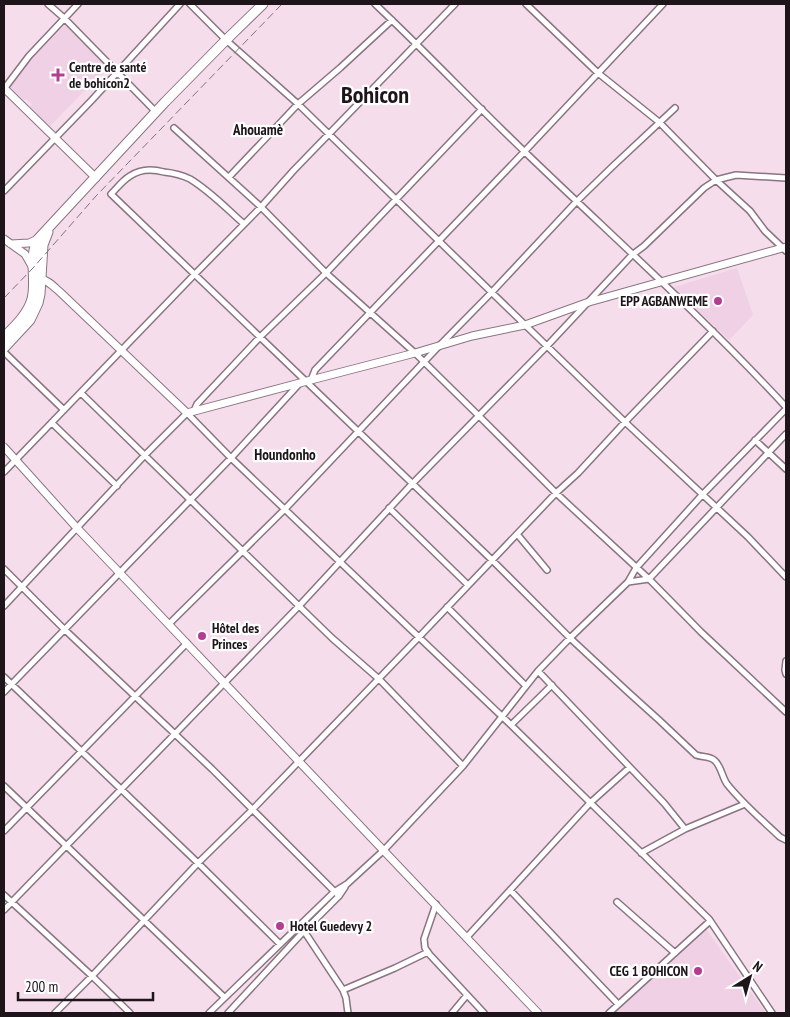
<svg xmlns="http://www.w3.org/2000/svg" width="790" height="1017" font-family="'PT Sans Narrow',sans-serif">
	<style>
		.built { fill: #f0d0e4 }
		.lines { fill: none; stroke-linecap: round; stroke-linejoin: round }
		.street-casing { stroke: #8a7482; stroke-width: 8 }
		.secondary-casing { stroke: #8a7482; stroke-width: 9 }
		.highway-casing { stroke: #8a7482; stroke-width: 11 }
		.street { stroke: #fff; stroke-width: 5 }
		.secondary { stroke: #fff; stroke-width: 7 }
		.highway { stroke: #fff; stroke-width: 9 }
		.rail { stroke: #81727b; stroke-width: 1; stroke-dasharray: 8 4; stroke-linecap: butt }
		.poi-dot { fill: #b33d93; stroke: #fff; stroke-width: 2 }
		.labels { text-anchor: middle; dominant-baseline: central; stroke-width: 4.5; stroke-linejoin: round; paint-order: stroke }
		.poi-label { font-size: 14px; font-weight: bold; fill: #1d151a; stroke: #fff; text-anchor: start }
		.neighbourhood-label { font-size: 15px; font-weight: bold; fill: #1d151a; stroke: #fff }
		.town-label { font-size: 24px; font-weight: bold; fill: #1d151a; stroke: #fff }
	</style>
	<rect width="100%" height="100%" fill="#f6ddec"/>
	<!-- built -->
	<path class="built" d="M65 25 108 67 50 126 30 107 32 104 26 99 24 100 7 84Z
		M737 268 753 315 729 340 674 287Z
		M706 929 766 1013H613Z"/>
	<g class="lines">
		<defs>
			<path id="street" d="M48 4 64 18 156 112
				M190 4 226 40 298 104 625 422 748 537 786 577
				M375 4C426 52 475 104 526 153 613 237 704 318 786 407
				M526 4 598 73 659 122 716 180 750 211 765 231 786 251
				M4 89 29 56 78 4
				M174 128 261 207 326 273 415 353 479 416 556 493 649 579 701 632 786 712
				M229 177 298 104 340 68 392 20
				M4 191 91 101 180 4
				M244 224C227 209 210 191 190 179 182 175 173 173 164 172 153 169 140 169 130 176 123 180 117 188 111 194L492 560 570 638 628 692 659 720 696 755C701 757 710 756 714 760 721 765 722 777 727 784 743 804 762 820 780 837L786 840
				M4 352 64 410
				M311 380 315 370 524 152 663 4
				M81 393 299 606 332 638 379 679 463 766
				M194 411 197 404 260 337 326 273 482 109
				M52 423 117 486
				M755 440 786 469
				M4 472 194 275 261 207 294 170 455 4
				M389 508 468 585
				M517 534 547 570
				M4 569 64 629 212 769 339 896
				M628 582 649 579 786 434
				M4 606 144 456 187 413 231 458 511 725 709 919 772 1013
				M447 607 526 686
				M169 624 285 509 439 346 492 292 577 201 613 166 675 108
				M786 661 785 670 786 674
				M538 671 664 803 685 829
				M4 677 198 863 280 944
				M4 692 231 458 299 384
				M511 725 552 685
				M4 786 224 997
				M4 831 187 643
				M641 853 685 829 745 804
				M510 890 618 1004
				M4 895 92 976 130 1013
				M617 902 675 953
				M436 904 424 939 425 948 430 955 484 1013
				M4 910 299 606 412 484 547 346 632 255 644 246 704 188 716 180 736 175 786 178
				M304 931 343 990 346 998 348 1013
				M467 937 590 803 629 768
				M343 990 395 968 428 952
				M55 1013 92 976 198 863 253 809 419 637 556 493 578 473 625 422 713 331
				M209 1013 334 892 347 884 384 850 463 766 538 671 570 638 628 582 636 568 703 494 786 409
				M228 1013 304 931 339 896 345 887
				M452 1013 467 995
				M609 1013 710 921"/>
			<path id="secondary" d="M4 88 96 178
				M4 239 25 254 33 268
				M11 244 29 243 38 239
				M38 278C47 279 54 287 61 293L187 413 311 380 415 353 472 336 525 325 589 302 786 247
				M4 447 77 528 538 1013"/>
			<path id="highway" d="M4 337C15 326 28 314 32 299 37 280 28 257 38 239L165 102 226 40 263 4
				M4 348 30 320 38 303 40 294 43 245 48 232"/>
		</defs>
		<!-- street casing -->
		<use href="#street" class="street-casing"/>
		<!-- secondary casing -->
		<use href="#secondary" class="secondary-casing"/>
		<!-- highway casing -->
		<use href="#highway" class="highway-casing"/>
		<!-- street -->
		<use href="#street" class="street"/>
		<!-- secondary -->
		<use href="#secondary" class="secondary"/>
		<!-- highway -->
		<use href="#highway" class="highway"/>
		<!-- rail -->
		<path class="rail" d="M4 298 33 268 96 196 282 4"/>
	</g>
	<!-- markers -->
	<g class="poi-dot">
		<path d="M55.5 67.5h5v5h5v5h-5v5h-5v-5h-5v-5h5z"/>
		<circle cx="718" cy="301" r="5"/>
		<circle cx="202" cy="636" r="5"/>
		<circle cx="280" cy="926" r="5"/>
		<circle cx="698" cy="971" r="5"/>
	</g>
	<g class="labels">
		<!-- poi labels -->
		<g class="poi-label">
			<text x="69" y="67">Centre de santé<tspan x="69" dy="16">de bohicon2</tspan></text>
			<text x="708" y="301" text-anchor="end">EPP AGBANWEME</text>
			<text x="212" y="628">Hôtel des<tspan x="212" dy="16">Princes</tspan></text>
			<text x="290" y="926">Hotel Guedevy 2</text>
			<text x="688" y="971" text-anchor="end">CEG 1 BOHICON</text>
		</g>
		<!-- neighbourhood labels -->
		<g class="neighbourhood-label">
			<text x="258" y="129">Ahouamè</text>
			<text x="285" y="454">Houndonho</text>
		</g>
		<!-- town labels -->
		<g class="town-label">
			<text x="375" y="94">Bohicon</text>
		</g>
	</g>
	<!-- border -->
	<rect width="790" height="1017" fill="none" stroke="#1d151a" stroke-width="10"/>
	<!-- north arrow -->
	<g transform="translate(750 977) rotate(37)" stroke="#ffffff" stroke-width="4" paint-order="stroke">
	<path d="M0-4L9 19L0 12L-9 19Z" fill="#1d151a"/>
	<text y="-8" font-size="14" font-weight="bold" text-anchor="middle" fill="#1d151a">N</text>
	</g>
	<!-- scale -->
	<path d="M18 992v8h135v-8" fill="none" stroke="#1d151a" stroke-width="2.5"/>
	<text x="25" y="992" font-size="15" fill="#1d151a" stroke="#ffffff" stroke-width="4" paint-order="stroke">200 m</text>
</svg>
